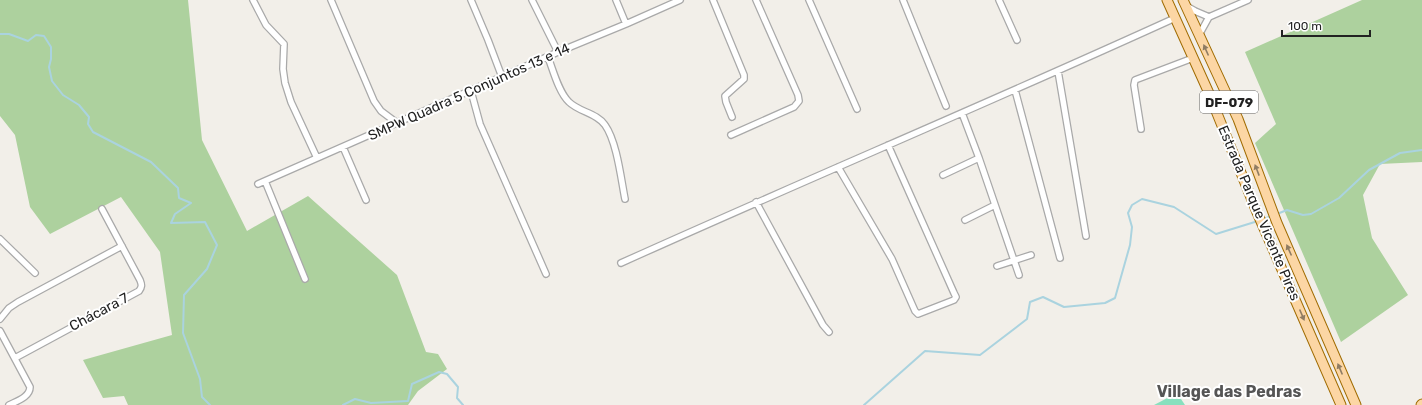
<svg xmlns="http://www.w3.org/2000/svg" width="1422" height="405" font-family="Rubik,sans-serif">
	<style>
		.forest { fill: #add19e }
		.pitch { fill: #88e0be }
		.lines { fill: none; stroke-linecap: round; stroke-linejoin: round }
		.stream { stroke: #aad3df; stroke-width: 2 }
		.minor-casing { stroke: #a9a9a9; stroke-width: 8 }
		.primary-casing { stroke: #a06b00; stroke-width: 11 }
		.minor { stroke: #fff; stroke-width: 5.5 }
		.primary { stroke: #fcd6a4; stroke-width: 9 }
		.oneway { fill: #8f7c63 }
		.labels { text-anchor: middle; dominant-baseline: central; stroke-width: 4; stroke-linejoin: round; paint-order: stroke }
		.shield { fill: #fff; stroke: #646464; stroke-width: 1 }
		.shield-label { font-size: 13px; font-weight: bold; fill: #222 }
		.street-label { font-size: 14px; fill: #222; stroke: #fff }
		.quarter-label { font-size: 16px; font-weight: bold; fill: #555; stroke: #fff }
	</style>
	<rect width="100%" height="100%" fill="#f2efe9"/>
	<!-- forest -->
	<path class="forest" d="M0 0H188L202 140 247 231 308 196 397 275 426 352 438 354 447 369 418 391 408 405H128L124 396 103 398 83 360 172 335 160 252 121 197 50 234 30 207 15 135 0 116Z
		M1362 0H1422V162L1380 164 1363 195 1372 238 1408 295 1341 342 1255 143 1276 124 1245 52Z"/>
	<!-- pitch -->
	<path class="pitch" d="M1177 393 1185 405H1154Z"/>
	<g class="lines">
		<!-- stream -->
		<path class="stream" d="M0 34H9L28 41 36 35 44 36 51 47V59L49 67 52 81 63 95 79 105 89 117 88 124 93 132 151 162 178 188 179 198 191 203 175 214 171 223 205 222 217 245 207 269 184 295 183 333 200 379 202 397 210 405
			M1277 214 1287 210 1303 215 1311 214 1339 198 1369 170 1400 153 1422 150
			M1262 220 1271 216
			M343 405 355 399 371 403 408 401 412 384 439 372 447 374 458 387 457 398 463 405
			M864 405 925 351 980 355 1027 319 1030 302 1043 297 1064 307 1105 303 1115 298 1130 245 1132 227 1128 213 1132 205 1142 199 1174 207 1216 234 1258 221"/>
		<defs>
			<path id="minor" d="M253 0 266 25 284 44 283 69 285 83 291 102 317 158
				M331 0 374 101 381 111 397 123
				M471 0 488 40 502 77
				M532 0 558 52
				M616 0 626 24
				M713 0 744 75V79L725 96 726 102 732 117
				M809 0 857 109
				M903 0 946 106
				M999 0 1017 40
				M1188 7 1195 11 1209 17
				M1199 35 1209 17 1248 0
				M548 57C553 70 559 93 569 102 579 112 597 113 605 125 617 142 621 179 625 199
				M1058 71 1086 236
				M1015 90 1060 258
				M471 91 480 124 546 274
				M962 113 979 158 1019 275
				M1141 129 1134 85 1135 80 1193 58
				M731 135 794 107 799 101 798 95 756 0
				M343 147 366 200
				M838 167 892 259 915 311 918 314 954 300 956 297 954 293 888 145
				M943 175 979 158
				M265 181 305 279
				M258 184 558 52 626 24 680 0
				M756 202 823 325 829 332
				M965 220 995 205
				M0 239 35 273
				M621 263C805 180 991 102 1175 18
				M997 266 1031 255
				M0 319 9 308 18 302 122 246
				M0 331 30 387C30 397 17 401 9 405
				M15 358 139 291C142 287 142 285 140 280L102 209"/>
			<path id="primary" d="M1167 0 1208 91 1256 210 1341 405
				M1183 0 1238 119 1277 223 1356 405
				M1421 405 1422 404"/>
		</defs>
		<!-- minor casing -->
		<use href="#minor" class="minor-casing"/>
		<!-- primary casing -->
		<use href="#primary" class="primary-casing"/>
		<!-- minor -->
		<use href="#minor" class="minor"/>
		<!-- primary -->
		<use href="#primary" class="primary"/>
	</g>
	<!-- one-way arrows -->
	<defs><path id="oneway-solid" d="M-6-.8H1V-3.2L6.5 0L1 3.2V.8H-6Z"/></defs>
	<g class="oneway">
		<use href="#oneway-solid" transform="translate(1206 50) rotate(-114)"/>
		<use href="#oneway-solid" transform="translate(1257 170) rotate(-111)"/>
		<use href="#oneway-solid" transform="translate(1289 250) rotate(-114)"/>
		<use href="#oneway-solid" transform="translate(1302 315) rotate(67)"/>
		<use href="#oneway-solid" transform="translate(1340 369) rotate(-113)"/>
	</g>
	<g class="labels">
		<!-- shield labels -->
		<rect class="shield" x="1200" y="91" width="58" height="22" rx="3"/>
		<g class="shield-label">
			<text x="1229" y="102">DF-079</text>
		</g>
		<!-- street labels -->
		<g class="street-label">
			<text transform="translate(469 92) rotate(-24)">SMPW Quadra 5 Conjuntos 13 e 14</text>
			<text transform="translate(1259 213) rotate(67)">Estrada Parque Vicente Pires</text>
			<text transform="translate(99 312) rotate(-28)">Chácara 7</text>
		</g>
		<!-- quarter labels -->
		<g class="quarter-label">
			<text x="1229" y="391">Village das Pedras</text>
		</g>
	</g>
	<!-- scale -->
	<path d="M1282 30v6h88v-6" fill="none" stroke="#222222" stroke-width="2"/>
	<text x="1288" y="30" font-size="12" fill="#222222" stroke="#ffffff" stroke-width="3" paint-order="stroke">100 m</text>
</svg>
